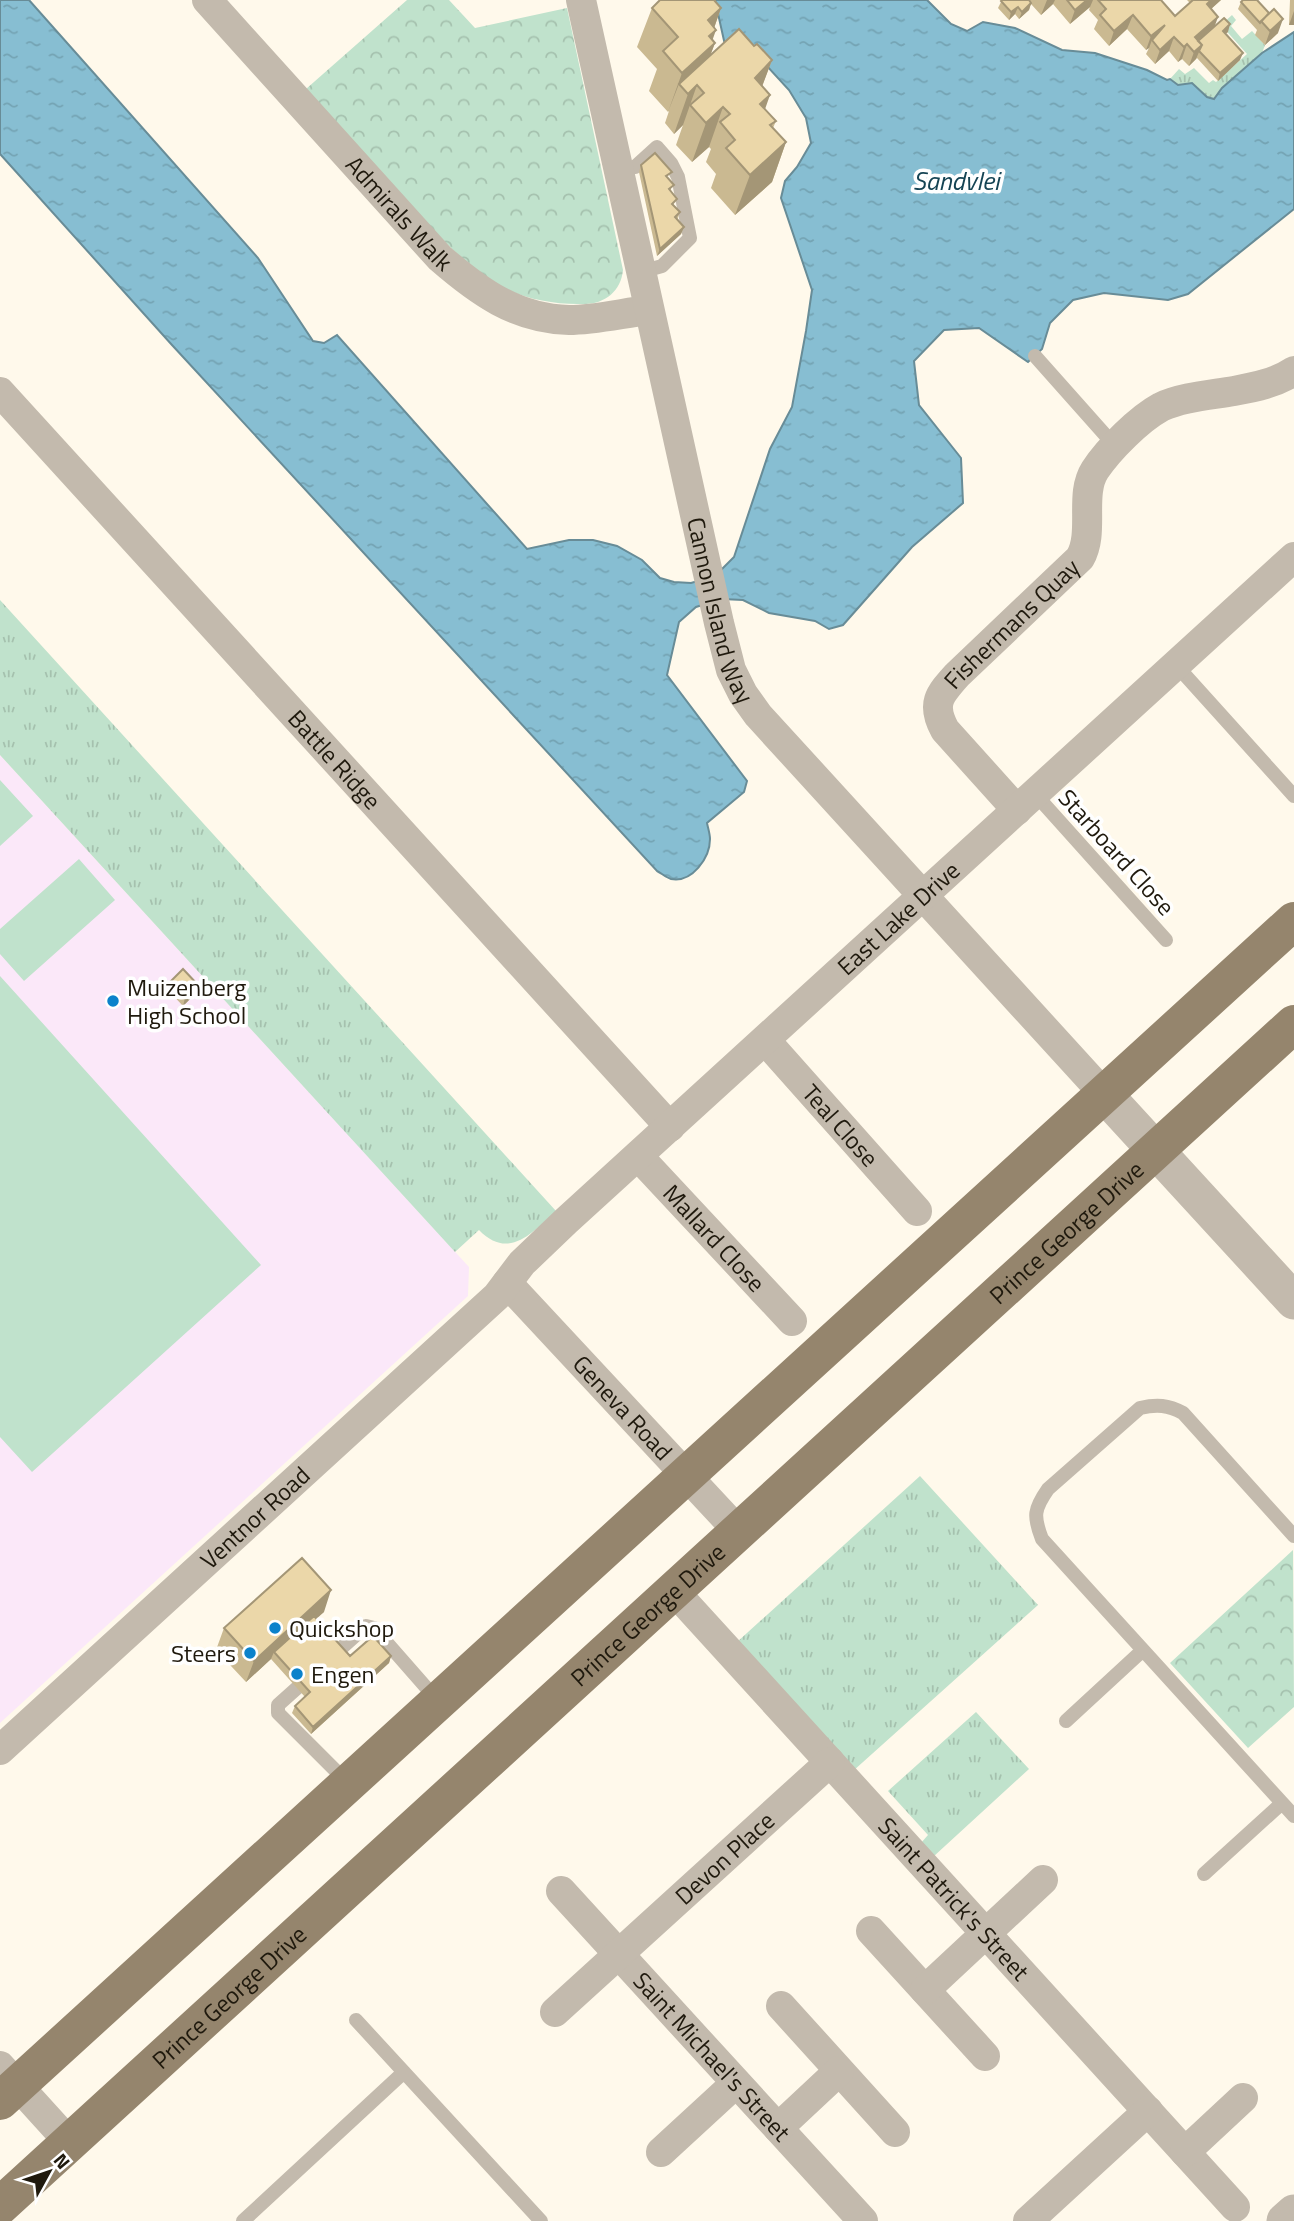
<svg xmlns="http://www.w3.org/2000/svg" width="1294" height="2221" font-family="'Titillium Web',sans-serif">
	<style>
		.education { fill: #fbe8f9 }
		.grass { fill: url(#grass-tufts) }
		.park { fill: url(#park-crowns) }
		.garden { fill: #c0e2cc }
		.water { fill: url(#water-ripples); stroke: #688c97; stroke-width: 2 }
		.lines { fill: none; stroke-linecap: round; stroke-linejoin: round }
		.service { stroke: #c3baad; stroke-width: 14 }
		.minor { stroke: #c3baad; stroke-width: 30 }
		.tertiary { stroke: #c3baad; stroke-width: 37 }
		.primary { stroke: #95856d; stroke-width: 38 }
		.wall { fill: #cab991 }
		.shaded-wall { fill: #a49676 }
		.building { fill: #ebd7a9; stroke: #a49676; stroke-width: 2 }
		.poi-dot { fill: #0b82cb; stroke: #fff; stroke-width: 2.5 }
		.labels { text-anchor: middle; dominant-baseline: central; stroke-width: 7; stroke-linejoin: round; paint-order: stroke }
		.street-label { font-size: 24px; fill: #1f190d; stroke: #fff }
		.poi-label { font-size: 24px; fill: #1f190d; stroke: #fff; text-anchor: start }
		.water-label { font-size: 26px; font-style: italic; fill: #154454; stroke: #fff }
	</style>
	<defs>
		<pattern id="grass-tufts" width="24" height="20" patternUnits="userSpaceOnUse" patternTransform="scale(1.75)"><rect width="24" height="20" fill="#c0e2cc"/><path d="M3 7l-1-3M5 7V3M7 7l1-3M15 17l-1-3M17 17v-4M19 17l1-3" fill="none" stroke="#a5c1ae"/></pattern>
		<pattern id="park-crowns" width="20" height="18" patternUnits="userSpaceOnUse" patternTransform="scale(1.75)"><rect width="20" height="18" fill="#c0e2cc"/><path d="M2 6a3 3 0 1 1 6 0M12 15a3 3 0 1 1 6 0" fill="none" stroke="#a5c1ae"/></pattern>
		<pattern id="water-ripples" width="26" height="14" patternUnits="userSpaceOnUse" patternTransform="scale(1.75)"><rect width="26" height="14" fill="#87bed2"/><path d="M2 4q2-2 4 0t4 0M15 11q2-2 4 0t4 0" fill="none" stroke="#74a3b3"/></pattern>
	</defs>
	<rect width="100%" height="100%" fill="#fff9eb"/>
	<!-- education -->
	<path class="education" d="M0 755 469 1267 468 1296 0 1723Z"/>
	<!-- grass -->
	<path class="grass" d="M1232 15 1236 20 1231 26 1242 39 1252 31 1265 45 1262 53 1222 88 1214 99 1207 97 1192 83 1178 85 1170 79 1179 69 1185 74 1194 68 1209 83 1213 80 1216 82 1247 54 1221 25Z
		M0 600 556 1211C533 1232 509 1261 479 1230L455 1252 0 755Z
		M920 1476 1038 1605 853 1771 736 1643Z
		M976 1712 1029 1769 933 1857 921 1843 928 1835 888 1791Z"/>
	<!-- park -->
	<path class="park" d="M407 0H449L475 28 567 8 623 270C621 291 605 304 584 304 554 305 522 299 496 284 459 261 432 228 403 196 371 161 338 125 306 89Z
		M1293 1550 1294 1707 1248 1748 1170 1663Z"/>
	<!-- garden -->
	<path class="garden" d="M0 780 33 816 0 846Z
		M79 859 115 900 24 981 0 954V929Z
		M0 976 261 1265 32 1472 0 1437Z"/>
	<!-- water -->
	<path class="water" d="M0 0H29L258 258 313 341 324 343 337 335 527 549 569 540H593L617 546 642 560 660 578 674 582 691 583 715 576 734 557 770 449 792 407 806 331 812 290 781 198 785 181 797 167 811 143 806 118 789 90 767 66 725 45 715 0H927L951 24 967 31 983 22 1015 28 1062 50 1095 53 1147 70 1167 80 1170 79 1178 85 1192 83 1207 97 1214 99 1222 88 1262 53 1294 32V209L1188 294 1168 300 1104 293 1073 300 1050 323 1042 349 1028 362 979 328 944 330 914 361 919 405 961 458 963 503 912 547 843 625 829 629 815 621 769 613 743 600 722 599 696 607 679 622 667 675 747 781 744 792 707 823C708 828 710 834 710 839 710 858 692 883 671 879 667 878 661 873 657 871L172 345 0 154Z"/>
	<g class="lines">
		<!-- service -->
		<path class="service" d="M618 169 635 167 657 147 671 163 678 177 690 238 662 266 641 272
			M1035 356 1115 446
			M1176 665 1294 796
			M1035 794 1166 940
			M1294 1536 1183 1413C1168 1405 1157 1404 1140 1408L1048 1489C1034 1509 1033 1516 1042 1539L1294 1816
			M337 1652 366 1626 374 1628 438 1701
			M297 1688 278 1705V1713L347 1782
			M1066 1721 1143 1650
			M1204 1874 1282 1803
			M356 2020 541 2221
			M243 2221 404 2072"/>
		<!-- minor -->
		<g class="minor">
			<path id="s1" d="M207 0 440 258C478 291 516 319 569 320 595 320 623 313 649 310"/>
			<path id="s2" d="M581 0 719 623 731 670 743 694 758 715 1104 1094"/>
			<path id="s3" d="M0 392 670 1127"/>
			<path id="s4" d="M1017 810 945 730C931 704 939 695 957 675L1080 558C1095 532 1079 495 1095 470 1109 449 1139 419 1161 407 1182 397 1211 395 1234 391 1255 387 1276 383 1294 371"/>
			<path id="s5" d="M765 1040 917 1211"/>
			<path id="s6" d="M638 1156 792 1321"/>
			<path id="s7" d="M507 1283 739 1532"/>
			<path id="s8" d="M674 1591 1235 2207"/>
			<path id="s9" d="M0 1750 497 1296 522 1263 566 1221 1294 557"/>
			<path id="s10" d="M561 1891 863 2221"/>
			<path d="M871 1931 985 2056"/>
			<path d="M925 1990 1043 1880"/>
			<path d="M781 2006 895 2132"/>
			<path id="s11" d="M555 2012 830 1762"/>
			<path d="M0 2066 69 2142"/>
			<path d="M778 2128 839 2071"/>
			<path d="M661 2152 736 2083"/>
			<path d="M1185 2152 1243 2098"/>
			<path d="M1028 2221 1148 2111"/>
		</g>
		<!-- tertiary -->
		<path class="tertiary" d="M1104 1094 1294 1301
			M1285 2221 1294 2213"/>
		<!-- primary -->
		<g class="primary">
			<path d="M0 2101 1294 921"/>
			<path id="s12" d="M0 2206 1294 1024"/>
		</g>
	</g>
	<!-- wall -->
	<path class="wall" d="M1002 0H1161L1175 16 1190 3 1187 0H1221L1211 9 1214 26 1228 32 1225 34 1240 60 1218 81 1197 58 1189 66 1182 59 1178 62 1169 51 1155 64 1146 54 1149 48 1146 50 1127 29 1109 46 1094 29 1098 20 1089 10 1090 7 1070 24 1053 4 1041 15 1031 4 1029 10 1019 19 1015 14 1009 20 998 8Z
		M1290 0H1294V25H1289Z
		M715 2 721 8 714 28 712 40 715 43 710 56 754 46 772 60 762 86 765 109 776 121 773 128 786 142 772 182 735 215 711 188 716 174 706 162 711 149 709 147 692 162 676 145 683 125 674 134 665 123 669 111 668 112 649 91 657 69 637 47 652 8Z
		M1241 2 1278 33 1265 45 1255 35 1257 30 1238 9Z
		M641 165 669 179 674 206 680 212 677 220 684 227 681 234 657 256 639 172Z
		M170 982 199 986 196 993 183 1006 167 989Z
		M324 1612 316 1618 350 1656H391L389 1663 311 1734 292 1713 295 1706 305 1697 271 1659 246 1682 216 1650 224 1628Z"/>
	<!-- shaded-wall -->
	<path class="shaded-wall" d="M713 0H716L709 20 721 8 712 34 716 30 710 47 715 43 700 82 679 84 668 112 682 73 693 60Z
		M1047 0H1055L1053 4 1041 15Z
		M1087 0H1093L1090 7 1070 24 1075 10Z
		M1211 0H1221L1201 18 1207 4Z
		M1031 3 1029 10 1019 19 1022 12Z
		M1018 7 1015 14 1009 20 1011 12Z
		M1294 11V25H1289Z
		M1133 15 1127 29 1109 46 1114 31Z
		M1218 17 1213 31 1194 45 1195 37Z
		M1283 19 1278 33 1265 45 1270 31Z
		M1230 24 1228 32 1220 38 1223 31Z
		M1165 25 1152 40 1149 48 1146 50 1151 36Z
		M1174 37 1169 51 1155 64 1160 50Z
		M1187 44 1182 59 1178 62 1184 47Z
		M1202 45 1196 59 1189 66 1194 52Z
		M1243 53 1240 60 1218 81 1220 73Z
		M772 60 757 100 755 78Z
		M697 85 683 125 674 134 688 94Z
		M770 95 756 135 760 104Z
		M723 107 709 147 692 162 706 123Z
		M786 142 772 182 735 215 750 175Z
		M684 227 681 234 657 256 660 249Z
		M199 986 196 993 183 1006 185 998Z
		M331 1590 324 1612 276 1655 274 1652 271 1659 246 1682 254 1661Z
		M391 1656 389 1663 311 1734 313 1727Z"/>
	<!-- building -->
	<path class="building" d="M660 0H714L721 8 708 20 716 30 709 36 715 43 682 73 663 51 678 37 652 8Z
		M1002 0H1029L1031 3 1022 12 1018 7 1011 12 1001 1Z
		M1067 0H1087L1075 10Z
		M1098 0H1161L1175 16 1193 0H1211L1207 4 1218 17 1195 37 1202 45 1194 52 1187 44 1184 47 1174 37 1160 50 1152 40 1165 25 1151 36 1133 15 1114 31 1100 15 1106 9Z
		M1243 0H1257L1269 13 1260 23 1241 2Z
		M1274 9 1283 19 1270 31 1261 21Z
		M1224 18 1230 24 1223 31 1243 53 1220 73 1199 51 1202 45 1198 41Z
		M739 29 754 46 757 44 772 60 755 78 770 95 760 104 776 121 770 125 786 142 750 175 726 148 735 140 720 122 730 114 723 107 706 123 690 105 704 93 697 85 688 94 679 84Z
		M655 153 672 172 666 176 674 185 669 189 677 199 672 204 680 212 675 217 684 227 660 249 641 165Z
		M183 969 199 986 185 998 170 982Z
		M302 1558 331 1590 254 1661 224 1628Z
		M314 1616 350 1656 373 1636 391 1656 313 1727 295 1706 310 1692 274 1652Z"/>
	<!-- markers -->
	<g class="poi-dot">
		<circle cx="113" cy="1001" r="7"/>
		<circle cx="275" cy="1628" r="7"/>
		<circle cx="250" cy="1653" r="7"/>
		<circle cx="297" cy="1674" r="7"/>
	</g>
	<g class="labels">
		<!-- street labels -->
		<g class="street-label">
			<text stroke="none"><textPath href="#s1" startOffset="287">Admirals Walk</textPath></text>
			<text stroke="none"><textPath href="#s2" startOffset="626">Cannon Island Way</textPath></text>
			<text stroke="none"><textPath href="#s4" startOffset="245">Fishermans Quay</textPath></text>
			<text stroke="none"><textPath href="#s3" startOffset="497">Battle Ridge</textPath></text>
			<text transform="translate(1117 852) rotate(48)">Starboard Close</text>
			<text stroke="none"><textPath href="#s9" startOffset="1225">East Lake Drive</textPath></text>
			<text stroke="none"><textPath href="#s5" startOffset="114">Teal Close</textPath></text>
			<text stroke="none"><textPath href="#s12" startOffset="1444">Prince George Drive</textPath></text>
			<text stroke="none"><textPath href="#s6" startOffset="112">Mallard Close</textPath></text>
			<text stroke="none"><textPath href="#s7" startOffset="170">Geneva Road</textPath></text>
			<text stroke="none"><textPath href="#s9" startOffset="345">Ventnor Road</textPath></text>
			<text stroke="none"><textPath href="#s12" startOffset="877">Prince George Drive</textPath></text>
			<text stroke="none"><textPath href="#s11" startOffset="229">Devon Place</textPath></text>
			<text stroke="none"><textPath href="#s8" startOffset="416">Saint Patrick's Street</textPath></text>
			<text stroke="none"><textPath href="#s12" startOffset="310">Prince George Drive</textPath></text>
			<text stroke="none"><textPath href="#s10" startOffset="224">Saint Michael's Street</textPath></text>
		</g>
		<!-- poi labels -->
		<g class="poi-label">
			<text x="127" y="987">Muizenberg<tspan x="127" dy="28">High School</tspan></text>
			<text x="289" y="1628">Quickshop</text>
			<text x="236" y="1653" text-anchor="end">Steers</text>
			<text x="311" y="1674">Engen</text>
		</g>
		<!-- water labels -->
		<g class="water-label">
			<text x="956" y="180">Sandvlei</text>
		</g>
	</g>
	<!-- north arrow -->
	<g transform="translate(49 2172) rotate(50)" stroke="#ffffff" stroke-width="5" paint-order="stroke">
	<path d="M0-5L12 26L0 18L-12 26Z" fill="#1f190d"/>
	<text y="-10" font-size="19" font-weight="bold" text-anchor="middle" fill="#1f190d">N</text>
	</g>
</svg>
